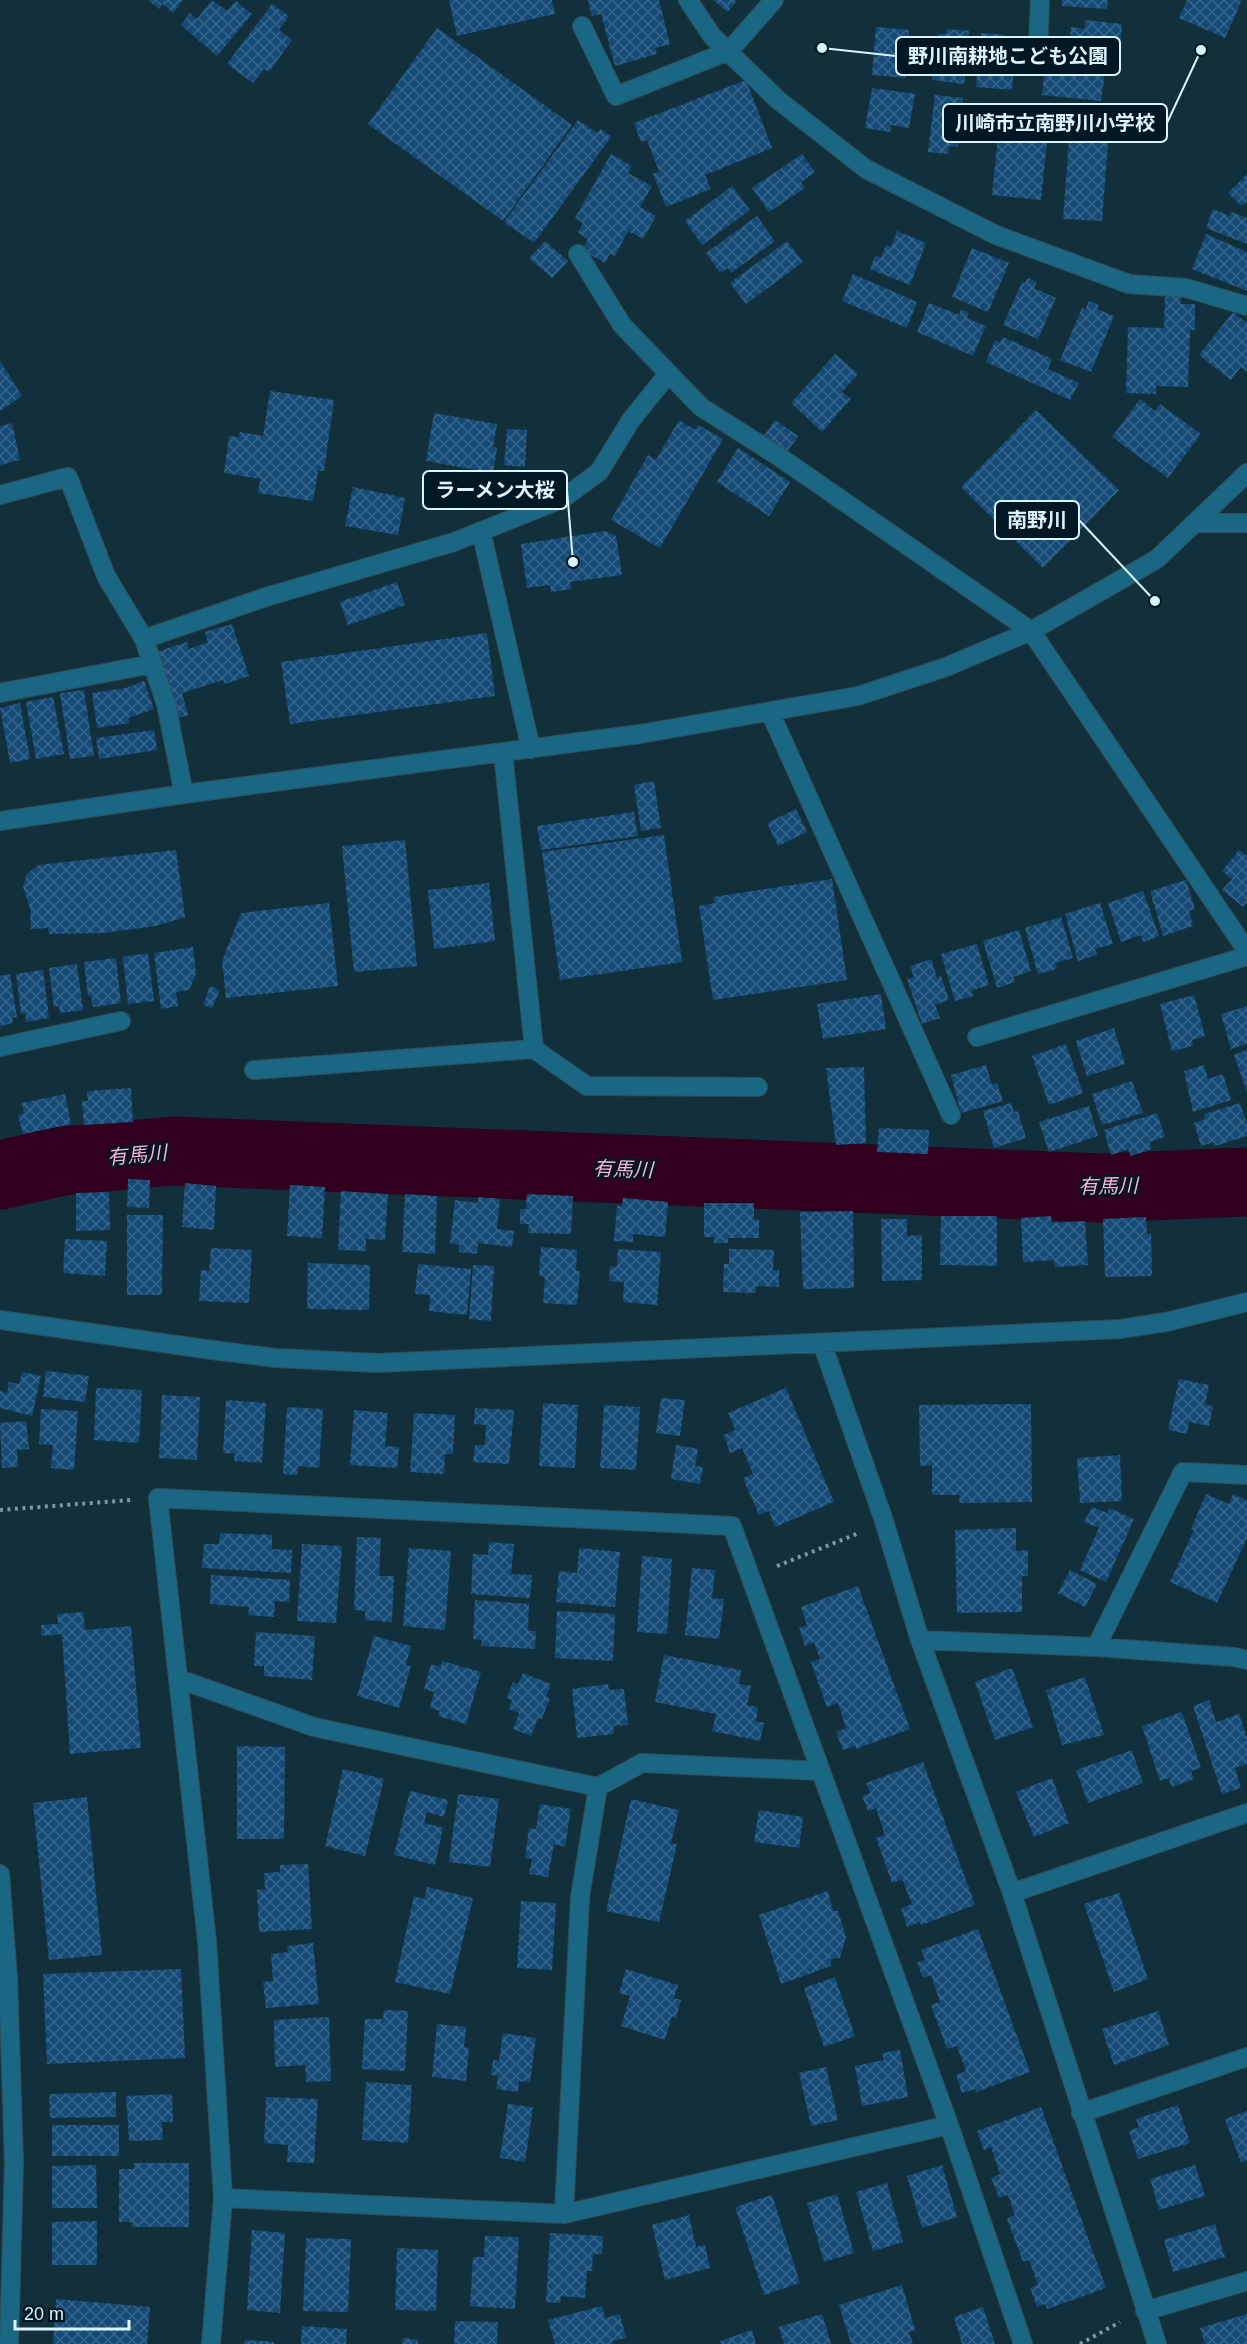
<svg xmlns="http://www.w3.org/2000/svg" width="1247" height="2344" font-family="Arial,'Noto Sans JP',sans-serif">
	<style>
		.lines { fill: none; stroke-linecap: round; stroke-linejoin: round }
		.river { stroke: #30001e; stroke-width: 69 }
		.building { fill: url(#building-cross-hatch) }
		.minor-casing { stroke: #344d58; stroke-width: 20 }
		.path { stroke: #7c98a4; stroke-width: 4; stroke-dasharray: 3 4.5; stroke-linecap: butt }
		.minor { stroke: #196783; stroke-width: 18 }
		.labels { text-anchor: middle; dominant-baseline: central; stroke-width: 4.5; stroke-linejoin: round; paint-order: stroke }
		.water-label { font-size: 20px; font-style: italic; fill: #fcb4d9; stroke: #001823 }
		.leader { fill: none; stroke: #d9f3ff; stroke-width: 2 }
		.callout-dot { fill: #d9f3ff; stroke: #001823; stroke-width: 2 }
		.callout { fill: #001823; stroke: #d9f3ff; stroke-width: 2 }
		.callout-label { font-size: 20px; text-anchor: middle; font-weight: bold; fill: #d9f3ff }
	</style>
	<defs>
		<pattern id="building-cross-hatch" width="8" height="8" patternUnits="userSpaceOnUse" patternTransform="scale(1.5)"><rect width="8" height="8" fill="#144a75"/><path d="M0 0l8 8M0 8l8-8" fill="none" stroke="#36658a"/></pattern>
	</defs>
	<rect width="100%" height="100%" fill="#12303c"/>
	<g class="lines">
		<!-- river -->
		<path class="river" d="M0 1175 62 1161 173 1151 1100 1188 1247 1182"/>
	</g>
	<!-- building -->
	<path class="building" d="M148 0H183L173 13 162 4 159 9Z
		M212 0 227 11 236 1 252 14 217 56 181 25 190 13 197 19Z
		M449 0H552L555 14 457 36Z
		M588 0H659L670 44 655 48 657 54 615 66 601 14 592 16Z
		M713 0H737L728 12Z
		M1062 0H1108L1107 9 1062 6Z
		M1187 0H1242L1225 38 1179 18Z
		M272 4 289 16 279 30 292 40 269 72 264 69 253 83 227 64Z
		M1085 20 1122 24 1119 61 1068 56 1071 27 1085 29Z
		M876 27 909 30 905 78 872 75Z
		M437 28 572 125 503 221 368 124Z
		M947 29 969 31 964 84 932 80 938 34H946Z
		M981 33 1004 35 1002 56 1015 57 1012 90 976 87Z
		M1045 65 1105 72 1101 101 1042 95Z
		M746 80 772 148 705 175 711 189 666 207 653 174 659 171 647 140 641 142 634 123Z
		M872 88 915 94 909 128 891 125 890 132 865 128Z
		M935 95 963 98 958 147 949 146 948 154 928 152Z
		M1001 104 1055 109 1051 143 1047 142 1041 200 992 195Z
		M578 120 597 133 601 129 611 137 534 243 504 222Z
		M1069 140 1108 143 1102 221 1063 219Z
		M611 154 632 166 628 173 652 186 640 207 656 216 643 239 628 231 615 256 610 254 605 263 582 250 588 239 578 233 583 223 575 218Z
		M802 154 815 172 801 182 805 188 769 212 752 188Z
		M1247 174V202L1241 206 1228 193Z
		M732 186 750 210 702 245 685 221Z
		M1213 209 1229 216 1231 212 1247 218V244L1206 228Z
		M757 216 775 241 731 273 728 268 720 273 706 253Z
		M897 231 926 243 910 285 870 269 875 255 881 258 886 245 891 247Z
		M1206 234 1247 252V291L1192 269Z
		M545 241 568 261 552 278 529 258Z
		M787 241 803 262 746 304 730 283Z
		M972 248 1009 263 988 312 952 297Z
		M853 274 917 302 907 328 842 301Z
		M1028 278 1037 282 1034 288 1056 298 1038 339 1003 325 1022 282 1025 283Z
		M1165 296 1181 297V304H1195V330H1190L1188 387 1156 386V394L1126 393 1128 327 1164 328Z
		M1089 301 1099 305 1097 309 1114 316 1091 372 1060 360 1082 308 1085 310Z
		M929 303 959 315 961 310 969 312 967 318 986 326 973 356 917 332Z
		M1233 312 1247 323V372L1241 367 1231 380 1199 355Z
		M1003 337 1052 359 1048 369 1079 383 1070 400 986 362 995 340 1000 343Z
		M835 354 858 374 842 392 851 399 822 432 791 403Z
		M0 361 22 396 0 411Z
		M270 391 334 400 324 471H318L313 501 258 493 260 479 224 473 229 436 239 437 240 432 263 436Z
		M1140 399 1155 411 1160 404 1201 434 1168 478 1112 437Z
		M1036 410 1119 490 1043 568 961 487Z
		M434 413 497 424 493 447 497 448 493 473 426 461Z
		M679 420 695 430 698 425 723 439 660 548 611 520 648 455 656 460Z
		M775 420 798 436 785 456 762 439Z
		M12 423 20 460 0 465V426Z
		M507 429 527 430 525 467 504 465Z
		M738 448 790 482 769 516 717 482Z
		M353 487 405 498 398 535 345 526Z
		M605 531 616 536 622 575 570 582 571 589 551 592 550 585 527 588 521 544Z
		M397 582 405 605 348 625 340 602Z
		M232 624 249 676 225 684 223 680 182 693 188 715 171 720 150 654 187 642 189 649 208 642 205 632Z
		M487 633 495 696 290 724 281 662Z
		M144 681 154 709 128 718 129 723 97 728 92 693 126 688Z
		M84 690 94 756 70 759 60 693Z
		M53 697 64 754 36 759 26 702Z
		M20 703 30 759 10 763 0 708Z
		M154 730 157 750 99 759 96 738Z
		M654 781 661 828 641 831 634 785Z
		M796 809 807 832 778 846 767 823Z
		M634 812 638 836 541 850 537 826Z
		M664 835 682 962 560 980 542 852Z
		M405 840 417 966 354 972 342 846Z
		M176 850 185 917 156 926 102 933 49 934 48 928 31 929 30 908 23 887 26 875 38 865Z
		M1239 850 1247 856V902L1243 907 1222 890 1232 879 1222 871Z
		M832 879 847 980 713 1000 699 906 715 903 713 897Z
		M1186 880 1195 909 1189 911 1193 926 1163 936 1150 891Z
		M489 883 495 941 434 949 428 890Z
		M1143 891 1159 936 1143 942 1141 935 1121 942 1108 903Z
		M329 903 338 986 226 998 222 961 241 913Z
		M1100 903 1113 944 1095 949 1097 955 1078 961 1065 914Z
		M1061 917 1073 958 1055 963 1057 969 1038 974 1025 928Z
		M1019 930 1031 971 1013 977 1015 982 997 988 983 941Z
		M977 944 989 985 972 990 973 996 955 1001 941 954Z
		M193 947 196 974 189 990 176 992 178 1006 161 1009 154 953Z
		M148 953 154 1001 128 1004 123 957Z
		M116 958 121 1003 93 1007 91 996H88L84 962Z
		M931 959 937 978 941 976 949 1000 935 1005 940 1018 922 1024 907 979 914 977 910 966Z
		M77 964 83 1010 60 1013 59 1006 54 1007 49 968Z
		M43 970 49 1018 26 1022 25 1013 21 1014 16 974Z
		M10 974 17 1017 12 1018 13 1023 0 1026V976Z
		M210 986 220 990 212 1008 203 1005Z
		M881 994 886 1029 823 1039 817 1004Z
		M1194 995 1205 1036 1192 1040 1193 1046 1172 1051 1160 1004Z
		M1247 1006V1044L1231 1049 1221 1014Z
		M1114 1028 1125 1064 1087 1076 1076 1041Z
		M1066 1044 1083 1093 1049 1105 1032 1056Z
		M1247 1050V1092L1234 1055Z
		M986 1065 992 1085 997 1083 1003 1101 961 1113 951 1075Z
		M1204 1065 1208 1079 1223 1074 1231 1100 1193 1112 1184 1071Z
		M864 1067 866 1143 836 1145 826 1068Z
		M1132 1081 1143 1113 1102 1125 1092 1094Z
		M131 1088 133 1122 84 1125 82 1101H88L87 1091Z
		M65 1094 71 1124 23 1134 18 1115 24 1114 22 1103Z
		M1011 1103 1014 1112 1018 1111 1026 1138 994 1148 983 1111Z
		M1240 1103 1247 1124V1136L1215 1146 1214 1142 1201 1146 1194 1123 1205 1119 1204 1114Z
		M1089 1106 1098 1136 1049 1152 1039 1122Z
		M1157 1113 1165 1137 1149 1142 1152 1149 1131 1156 1128 1149 1111 1155 1104 1130Z
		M879 1128 929 1130 928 1154 877 1152Z
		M128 1179 150 1180 149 1208 127 1207Z
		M185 1183 216 1186 214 1230 182 1227Z
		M290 1185 325 1187 322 1238 287 1236Z
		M341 1191 388 1194 385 1240 366 1239V1251L338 1250Z
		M109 1192 110 1230 76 1231V1193Z
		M405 1194 437 1196 435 1254 402 1252Z
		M527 1194 573 1196 571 1234 528 1233 529 1224H520V1209H526Z
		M478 1197 500 1199 497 1229 514 1231 512 1247 478 1243 477 1254 459 1252V1245L450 1243 455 1200 478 1203Z
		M623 1198 668 1202 665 1237 633 1234V1242L614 1241 617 1206H622Z
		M704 1203H754V1220L759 1219V1238H728V1243H714V1237H704Z
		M853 1211 854 1288 803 1289 800 1212Z
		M127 1215H163L162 1295H127Z
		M941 1216H997V1266L940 1265Z
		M1051 1216 1052 1223 1085 1221 1088 1265 1055 1267 1054 1260 1023 1262 1021 1218Z
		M1146 1217 1147 1234H1151L1152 1276 1105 1277 1103 1219Z
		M881 1219H907V1236L922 1235V1280L882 1281Z
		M65 1239 107 1241 105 1276 63 1273Z
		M541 1247 577 1250 576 1271H580L577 1305 543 1303 545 1277 539 1276Z
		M211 1248 252 1250 249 1303 199 1301 201 1270 209 1271Z
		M618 1249 661 1252 657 1305 623 1302 624 1282 609 1281 610 1266 617 1267Z
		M729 1249 774 1250 773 1270H779V1287L756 1286V1293L723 1292 724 1264H729Z
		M308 1263 370 1265 369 1310 307 1309Z
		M418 1264 471 1269 467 1315 429 1311 430 1295 415 1294Z
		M473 1265 494 1266 491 1321 469 1319Z
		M46 1371 89 1376 85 1402 43 1397Z
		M22 1372 41 1376 32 1416 0 1408V1391L7 1393 9 1382 19 1384Z
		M1179 1379 1209 1385 1205 1405 1213 1406 1209 1426 1189 1422 1187 1434 1168 1430Z
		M96 1388 142 1390 139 1443 94 1440Z
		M786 1388 834 1502 775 1527 769 1511 759 1515 743 1478 753 1474 742 1448 730 1453 724 1435 735 1430 728 1413Z
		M162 1395 200 1397 197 1460 159 1458Z
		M661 1398 685 1400 680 1436 656 1433Z
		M226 1400 266 1403 262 1463 234 1461 235 1454 223 1453Z
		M543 1403 578 1405 575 1468 539 1466Z
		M1031 1404 1032 1502 959 1503 960 1495H932V1465L920 1466 919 1405Z
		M604 1405 640 1407 636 1470 600 1468Z
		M287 1407 323 1409 319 1468 298 1466 297 1475 283 1474Z
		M475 1408 514 1410 509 1464 473 1462 475 1445H485L486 1425 474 1424Z
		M41 1409 78 1411 74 1470 51 1468 53 1445 39 1444Z
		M354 1410 388 1413 385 1446 399 1447 397 1468 350 1465Z
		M414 1413 455 1415 453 1454H445L444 1474 410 1472Z
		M26 1421 29 1449 17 1450 18 1467 2 1468 0 1423Z
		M676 1445 698 1449 695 1466 703 1467 700 1484 671 1479Z
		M1120 1455 1122 1501 1080 1503 1077 1458Z
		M1206 1494 1229 1504 1233 1494 1247 1500V1538L1217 1603 1170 1582 1194 1530 1191 1529Z
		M1092 1507 1107 1513 1109 1508 1134 1519 1106 1582 1080 1570 1099 1528 1084 1522Z
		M1016 1528V1551L1028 1550V1576H1022V1612L957 1613 955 1530Z
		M220 1533 272 1535V1549L292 1550 291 1573 202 1568 204 1544H219Z
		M357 1537 381 1538 379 1576H394L392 1622 365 1620V1611L354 1610Z
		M489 1542 514 1544 511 1574 532 1575 530 1598 471 1594 473 1554 488 1555Z
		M302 1544 342 1546 336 1623 297 1621Z
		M409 1548 451 1551 445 1630 403 1626Z
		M579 1548 620 1552 615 1607 556 1602 559 1571 577 1573Z
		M642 1556 672 1559 667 1634 637 1632Z
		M692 1568 715 1570 712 1598 724 1599 719 1639 685 1635Z
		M1070 1570 1097 1584 1085 1607 1058 1593Z
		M211 1575 290 1580 289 1602 275 1601 274 1617 248 1615 249 1607 210 1604Z
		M858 1586 910 1729 856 1749 855 1746 843 1750 836 1732 846 1728 838 1703 827 1707 811 1662 820 1659 814 1642 805 1646 799 1628 807 1625 801 1607Z
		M475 1600 529 1604 528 1631H536L535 1649 481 1646 482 1640 473 1639Z
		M557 1611 615 1614 613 1661 555 1658Z
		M83 1612 85 1630 131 1626 141 1748 70 1754 62 1634 41 1636V1625L58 1624 57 1614Z
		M256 1632 315 1636 312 1680 264 1676V1666H254Z
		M374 1636 411 1646 406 1665 411 1666 399 1708 357 1696Z
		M664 1655 741 1670 739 1684 751 1686 747 1705 758 1707 756 1721 764 1723 760 1741 712 1731 716 1714 655 1702Z
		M442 1661 481 1672 466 1724 438 1716 440 1711 430 1708 434 1692 424 1689 431 1664 440 1667Z
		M1012 1668 1033 1727 995 1740 975 1682Z
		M523 1673 551 1684 546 1697 550 1698 542 1719 538 1718 531 1736 513 1729 519 1713 509 1709 512 1700 507 1698 513 1682 518 1684Z
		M1085 1677 1104 1735 1062 1745 1046 1690Z
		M608 1684 609 1690 624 1689 628 1725 613 1726 614 1734 577 1738 572 1689Z
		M1209 1700 1216 1722 1239 1714 1247 1737V1764L1235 1768 1241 1788 1222 1794 1193 1706Z
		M1182 1712 1201 1768 1191 1771 1194 1779 1171 1787 1169 1778 1160 1781 1142 1726Z
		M237 1746 285 1747 284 1839H237Z
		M1132 1750 1143 1783 1088 1803 1076 1770Z
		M923 1762 975 1905 921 1925 920 1922 907 1927 901 1908 912 1904 902 1879 892 1883 876 1838 885 1835 876 1808 868 1811 862 1796 870 1793 866 1783Z
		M343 1769 384 1779 365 1856 325 1846Z
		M1052 1778 1069 1823 1034 1837 1016 1792Z
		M410 1791 448 1800 444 1817 427 1812 424 1823 443 1828 435 1865 394 1855Z
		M458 1794 499 1799 490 1867 449 1862Z
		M87 1797 102 1955 49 1960 33 1803Z
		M631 1799 679 1810 671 1843 677 1844 659 1922 606 1911Z
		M540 1804 571 1809 565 1847 554 1844 548 1877 529 1874 532 1859 525 1858 529 1828 536 1829Z
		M759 1810 803 1817 799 1848 754 1842Z
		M308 1864 312 1929 259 1932 257 1890 265 1889 264 1873 280 1872V1865Z
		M427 1887 473 1898 450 1994 395 1982 414 1896 424 1899Z
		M828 1891 833 1911H838L846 1937 840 1958 831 1959V1966L781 1984 759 1915Z
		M1119 1893 1148 1979 1114 1992 1084 1904Z
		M521 1901 556 1903 552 1970 517 1968Z
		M978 1929 1030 2072 976 2092 975 2089 962 2093 956 2075 966 2071 957 2046 947 2049 931 2005 940 2002 931 1975 923 1978 917 1963 925 1959 921 1950Z
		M313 1943 319 2004 266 2008 263 1982 273 1981 271 1954 288 1952 287 1946Z
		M181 1969 185 2058 47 2064 43 1974Z
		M626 1969 678 1985 674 1998 681 2000 676 2018 672 2016 665 2040 621 2026 630 1996 619 1993Z
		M835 1977 855 2036 824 2047 804 1988Z
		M384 2010 408 2011 405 2071 362 2069 365 2019H383Z
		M1158 2011 1169 2045 1114 2065 1102 2029Z
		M329 2017 331 2081 306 2082 305 2065 275 2067 274 2020Z
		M437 2024 466 2027 464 2047 469 2048 466 2081 432 2077Z
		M503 2033 536 2038 530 2082 519 2081 518 2092 496 2089 498 2076 491 2075 493 2060 499 2061Z
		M900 2050 908 2097 862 2106 855 2066 884 2060 882 2053Z
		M826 2067 838 2120 811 2126 799 2073Z
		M366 2082 412 2085 408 2143 362 2140Z
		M116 2092V2117L50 2118 49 2094Z
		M172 2094 173 2122H162L163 2140 129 2141 126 2096Z
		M266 2097 318 2099 314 2163 287 2162 288 2145 264 2143Z
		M508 2104 533 2107 525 2162 500 2158Z
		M1178 2105 1190 2143 1138 2159 1129 2131 1139 2127 1136 2119Z
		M1041 2107 1106 2288 1047 2309 1045 2304 1037 2307 1030 2288 1038 2285 1029 2260 1023 2262 1007 2219 1015 2215 1008 2195 999 2198 991 2178 1000 2174 991 2147 984 2150 977 2131Z
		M1247 2111V2160L1241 2163 1225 2119Z
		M52 2125H119V2156H52Z
		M134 2163H189V2227H132V2222H119V2169H134Z
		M96 2165 97 2208H52V2166Z
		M942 2165 957 2217 922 2228 907 2176Z
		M1195 2165 1205 2196 1159 2210 1150 2179Z
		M887 2183 903 2242 873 2251 856 2192Z
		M837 2194 854 2253 824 2262 807 2203Z
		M772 2195 800 2283 764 2295 735 2207Z
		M689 2215 696 2247 705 2245 710 2268 665 2280 652 2225Z
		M97 2221V2265H52V2222Z
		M1215 2224 1225 2257 1173 2272 1164 2240Z
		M252 2230 285 2233 280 2313 247 2310Z
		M550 2233 603 2236 602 2254H593L592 2271H587L585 2298 561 2296 560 2303 546 2302Z
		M485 2236 519 2237 515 2309 470 2306 473 2257H484Z
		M306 2238 351 2239 348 2312 303 2311Z
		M397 2248 438 2250 436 2311 395 2310Z
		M902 2285 915 2330 909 2332 913 2344H851L839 2305Z
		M56 2299 150 2307 147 2344H53Z
		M602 2306 605 2318 620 2314 626 2338 612 2341 613 2344H555L548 2320Z
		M983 2307 995 2344H962L954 2317Z
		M822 2314 831 2344H784L779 2327Z
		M1247 2314V2344H1205L1200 2328Z
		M455 2321 498 2322 497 2344H454Z
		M302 2326 347 2329 346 2344H301Z
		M752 2330 756 2344H721L720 2341Z
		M403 2338 418 2340V2344H402Z
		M245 2340 274 2342V2344H244Z"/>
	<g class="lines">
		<defs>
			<path id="minor" d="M688 0 712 36 778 100 866 169 996 235 1129 284 1186 288 1247 306
				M582 26 616 96 729 51 774 0
				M1038 47 1040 0
				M578 254 622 325 701 407 781 458 1031 631 1247 951
				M0 495 68 477 106 576 144 639 166 704 184 794
				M1194 523H1247
				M481 531 531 749
				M144 639 266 597 454 542 562 499 599 472 631 420 668 374
				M0 693 152 664
				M770 712 951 1115
				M503 752 534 1049
				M0 821 184 794 640 734 858 696 946 667 1031 631 1157 559 1247 473
				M977 1037 1247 956
				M0 1047 121 1021
				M254 1070 534 1049 587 1086 758 1087
				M0 1320 212 1350 276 1358 377 1363 1120 1329 1166 1322 1247 1302
				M822 1343 884 1521 920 1640 1012 1893 1157 2344
				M920 1640 1096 1647 1234 1657 1247 1660
				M1096 1647 1183 1472 1247 1475
				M179 1679 314 1727 598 1787 642 1763 821 1771
				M0 1874 8 1978 14 2163 9 2344
				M1012 1893 1247 1813
				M1081 2113 1247 2057
				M223 2198 564 2214 949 2125
				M564 2214 580 1897 598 1787
				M1145 2311 1247 2281
				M211 2344 223 2198 207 1941 158 1498 732 1526 949 2125 1023 2344"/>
		</defs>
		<!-- minor casing -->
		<use href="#minor" class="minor-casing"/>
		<!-- path -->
		<path class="path" d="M0 1510 131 1500
			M777 1566 859 1533
			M1080 2344 1120 2322"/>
		<!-- minor -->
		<use href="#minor" class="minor"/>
	</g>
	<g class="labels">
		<!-- water labels -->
		<g class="water-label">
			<text transform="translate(137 1155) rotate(-5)">有馬川</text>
			<text transform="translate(623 1169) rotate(2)">有馬川</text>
			<text transform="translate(1108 1186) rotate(-1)">有馬川</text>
		</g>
	</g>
	<!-- callouts -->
	<path class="leader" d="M822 48L896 56M1201 50L1167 123M573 562L567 490M1155 601L1079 520"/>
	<g class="callout-dot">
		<circle cx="822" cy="48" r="6"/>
		<circle cx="1201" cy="50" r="6"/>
		<circle cx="573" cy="562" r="6"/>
		<circle cx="1155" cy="601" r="6"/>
	</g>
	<g class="callout">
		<rect x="896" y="37" width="224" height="38" rx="6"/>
		<rect x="943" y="104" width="224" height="38" rx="6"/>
		<rect x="423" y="471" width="144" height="38" rx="6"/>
		<rect x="995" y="501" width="84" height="38" rx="6"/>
	</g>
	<g class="callout-label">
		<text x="1008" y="63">野川南耕地こども公園</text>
		<text x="1055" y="130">川崎市立南野川小学校</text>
		<text x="495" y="497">ラーメン大桜</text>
		<text x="1037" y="527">南野川</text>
	</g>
	<!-- scale -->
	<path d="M15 2320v9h114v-9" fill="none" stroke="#d9f3ff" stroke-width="3"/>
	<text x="24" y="2320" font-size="18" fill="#d9f3ff" stroke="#001823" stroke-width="4.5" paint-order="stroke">20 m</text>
</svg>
